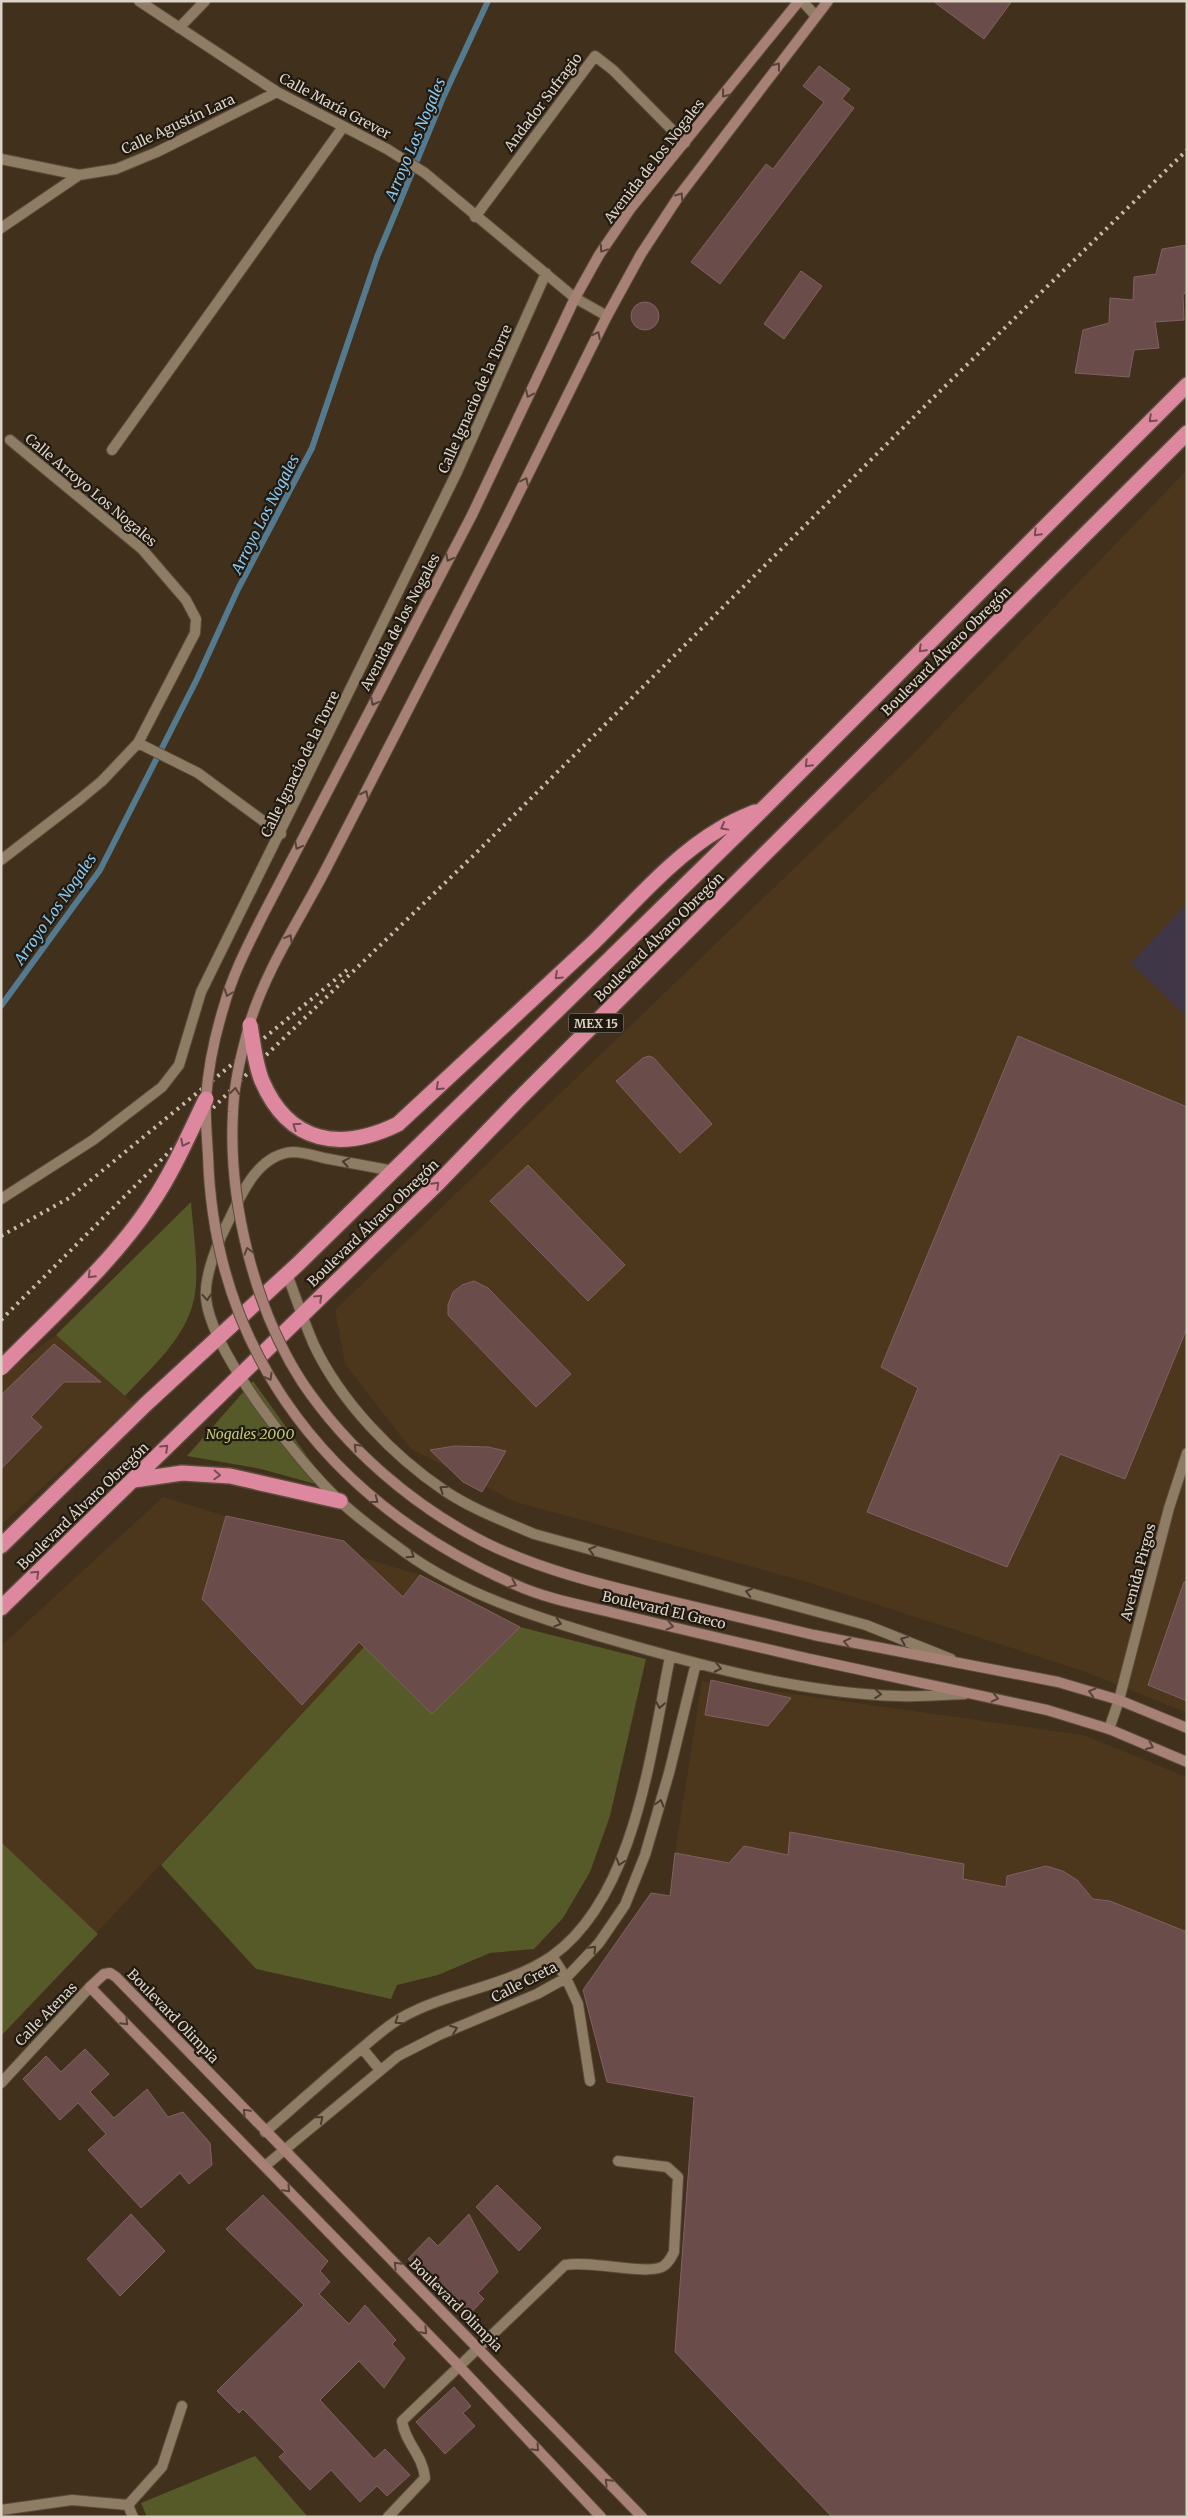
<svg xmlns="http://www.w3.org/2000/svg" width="1188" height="2518" font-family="Merriweather,serif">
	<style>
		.built { fill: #4c371c }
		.education { fill: #3f3748 }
		.green { fill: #565928 }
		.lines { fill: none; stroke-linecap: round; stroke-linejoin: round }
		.stream { stroke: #537a8e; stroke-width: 6 }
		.building { fill: #6a4c4b; stroke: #816161 }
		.street-casing { stroke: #5a4c3b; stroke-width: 12 }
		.secondary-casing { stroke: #5a4c3b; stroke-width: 12 }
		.highway-casing { stroke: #5a4c3b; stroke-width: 18 }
		.street { stroke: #8f7c65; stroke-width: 10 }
		.secondary { stroke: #a78076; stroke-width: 10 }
		.highway { stroke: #de889f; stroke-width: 15 }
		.rail { stroke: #c6bbad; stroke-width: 4; stroke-dasharray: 2.5 5; stroke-linecap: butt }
		.secondary-bridge-casing { stroke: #5a4c3b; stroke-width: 12; stroke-linecap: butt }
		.highway-bridge-casing { stroke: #5a4c3b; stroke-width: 18; stroke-linecap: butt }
		.secondary-bridge { stroke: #a78076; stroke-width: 10 }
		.highway-bridge { stroke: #de889f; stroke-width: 15 }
		.oneway { stroke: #574339 }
		.oneway2 { stroke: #764c51 }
		.oneway3 { stroke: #483c2e }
		.labels { text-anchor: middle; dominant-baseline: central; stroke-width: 4.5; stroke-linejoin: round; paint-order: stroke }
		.shield { fill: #211a11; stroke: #a59c90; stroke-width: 1 }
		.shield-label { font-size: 12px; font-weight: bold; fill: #ded3c7 }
		.street-label { font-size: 14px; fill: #ded3c7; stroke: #211a11 }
		.park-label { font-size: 14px; font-style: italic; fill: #c2c872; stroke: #211a11 }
		.water-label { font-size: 15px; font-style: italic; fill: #8acaf4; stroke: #211a11 }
	</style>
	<rect width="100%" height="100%" fill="#41301c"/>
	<!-- built -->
	<path class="built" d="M1187 470V903L1131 963 1187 1017V1713L1083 1671 804 1581 516 1502 411 1449 345 1364 335 1310 914 753Z
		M56 1335 134 1404 1 1525V1376Z
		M163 1497 420 1575 520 1627 432 1714 364 1647 1 2035V1646Z
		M702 1681 1083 1735 1187 1777V2016L675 1853Z"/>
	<!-- education -->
	<path class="education" d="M1187 903V1017L1131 963Z"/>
	<!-- green -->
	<path class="green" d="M191 1202C193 1230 200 1272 194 1299 186 1338 151 1368 125 1396L56 1335Z
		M253 1381 330 1488 261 1469 187 1456Z
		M520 1627 646 1659 610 1816 590 1872 563 1918 534 1949 490 1953 438 1975 397 1985 391 1999 256 1969 161 1865 364 1647 432 1714Z
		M1 1842 98 1934 1 2036Z
		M255 2456 308 2517H147L141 2503Z"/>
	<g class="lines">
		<!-- stream -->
		<path class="stream" d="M1 1006 100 870 197 679 238 589 312 448 377 257 442 100 488 1"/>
	</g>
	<!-- building -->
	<path class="building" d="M933 1H1012L984 39Z
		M819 66 850 89 842 99 854 108 720 284 691 262 766 164 773 169 824 102 803 86Z
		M1187 245V293L1183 294 1184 320 1155 322 1159 348 1134 350 1129 377 1075 373 1083 330 1109 323 1110 298 1133 300 1134 277 1156 274 1162 249Z
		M801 271 822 286 784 339 764 324Z
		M631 316a14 14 0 1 1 28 0a14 14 0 1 1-28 0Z
		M1018 1036 1187 1107V1328L1125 1479 1060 1454 1007 1567 867 1512 918 1388 881 1367Z
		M649 1056 654 1058 712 1124 680 1153 616 1081 643 1058Z
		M528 1165 625 1265 588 1301 490 1201Z
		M474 1281 488 1288 571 1374 536 1407 448 1315V1305L453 1292 462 1285Z
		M54 1344 101 1382H64L31 1417 42 1427 1 1469V1395Z
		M455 1446 488 1447 506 1451 482 1492 463 1482 430 1450Z
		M226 1516 344 1541 403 1597 420 1575 520 1627 432 1714 359 1642 302 1705 202 1599Z
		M1184 1582H1187V1701L1148 1685Z
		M711 1680 791 1698 768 1726 705 1715Z
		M790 1832 964 1864 963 1879 1006 1887 1007 1876 1046 1866 1063 1871 1077 1880 1093 1899 1110 1901 1187 1932V2517H832L675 2352 694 2097 607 2082 583 1990 651 1893 670 1896 675 1853 729 1863 744 1846 788 1855Z
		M85 2049 109 2074 90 2092 114 2118 147 2089 168 2117 183 2112 210 2143 212 2165 189 2184 180 2173 141 2208 88 2150 106 2134 78 2103 60 2120 23 2079 46 2056 61 2072Z
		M497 2185 541 2228 519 2251 476 2207Z
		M263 2195 328 2261 320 2271 330 2282 319 2294 349 2324 365 2305 396 2340 392 2344 405 2358 384 2388 359 2361 320 2400 374 2459 385 2449 410 2475 387 2496 377 2486 360 2502 331 2470 310 2490 279 2457 285 2452 243 2409 239 2413 217 2391 304 2305 226 2229Z
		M131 2214 165 2251 120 2296 87 2259Z
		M469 2214 498 2272 478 2293 484 2299 467 2317 408 2259 429 2237 438 2246Z
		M454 2387 471 2406 463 2413 475 2426 445 2454 416 2422Z"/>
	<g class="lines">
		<defs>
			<path id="street" d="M139 1 277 92 387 149 425 173 575 298 607 316
				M802 1 816 16
				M179 28 205 1
				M1 159 79 175 116 169 157 152 277 92
				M475 217 595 56 613 70 685 143
				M1 228 79 175
				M112 450 343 127
				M138 743 198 773 281 834
				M1 860 79 800 102 781 138 743 195 633 196 619 186 600 142 549 10 440
				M394 1171C372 1167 350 1163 329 1159 317 1157 305 1152 293 1152 259 1154 242 1192 230 1218 219 1239 204 1275 206 1298 211 1352 300 1464 340 1501 360 1520 384 1537 406 1553 463 1594 533 1616 599 1636 695 1664 798 1693 899 1696 921 1697 943 1695 965 1694
				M1 1199 93 1140 162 1087 179 1065 201 992 457 472 546 273
				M287 1274C296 1298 304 1322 314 1345 341 1402 393 1456 445 1491 472 1509 504 1521 534 1534L866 1625 951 1659
				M1109 1729 1119 1700 1169 1508 1187 1453
				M552 1956 566 1978 578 2004 590 2081
				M362 2048 380 2070
				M1 2083 90 1987
				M265 2132C298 2104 329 2075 362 2048 375 2037 387 2026 401 2018 448 1991 507 1987 552 1956 635 1897 651 1750 670 1657
				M265 2166 398 2056 439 2035 537 1994 566 1978 599 1943 625 1905 645 1855 669 1773 696 1663
				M128 2505 162 2467 182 2406
				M1 2510 72 2500 128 2505 133 2517
				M388 2517 425 2478C423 2455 405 2443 402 2421L565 2265C591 2260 643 2275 662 2267 668 2264 671 2258 674 2252L678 2177 667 2167 618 2161"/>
			<path id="secondary" d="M472 515 575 298 599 255 631 208 799 1
				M503 525 607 316 641 254 679 196 828 1
				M814 1635 1058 1682 1119 1700 1187 1728
				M810 1659 1047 1710 1109 1729 1187 1762
				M601 2517 458 2365 90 1987 104 1974 110 1973 116 1977 642 2517"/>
			<path id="highway" d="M593 943C632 905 673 856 720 829 731 822 743 817 755 812
				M134 1480 182 1473 230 1476 340 1501
				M1 1546 146 1404 298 1264 767 805 1187 385
				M1 1608 439 1182 519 1099 1187 433"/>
		</defs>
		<!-- street casing -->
		<use href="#street" class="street-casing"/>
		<!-- secondary casing -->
		<use href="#secondary" class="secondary-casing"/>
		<!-- highway casing -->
		<use href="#highway" class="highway-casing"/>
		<!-- street -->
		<use href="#street" class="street"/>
		<!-- secondary -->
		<use href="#secondary" class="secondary"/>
		<!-- highway -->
		<use href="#highway" class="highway"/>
		<!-- rail -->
		<path class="rail" d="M1 1236 69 1198 347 970
			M1 1320 260 1061 474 855 934 397 1187 150"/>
		<defs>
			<path id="secondary-bridge" d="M472 515 264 913C249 943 233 973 224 1006 215 1035 208 1068 206 1099 205 1118 207 1137 208 1155 214 1359 335 1505 516 1585 547 1599 582 1605 614 1613 679 1629 745 1644 810 1659
				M503 525C445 638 387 751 328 865 302 916 267 967 250 1022 242 1051 234 1082 233 1112 228 1200 254 1308 302 1382 347 1449 412 1505 484 1542 538 1569 599 1584 658 1598 710 1610 762 1623 814 1635"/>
			<path id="highway-bridge" d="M250 1025C253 1043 255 1064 262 1081 289 1144 341 1152 398 1124L593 943
				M1 1368C50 1318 113 1262 151 1204 173 1172 189 1134 206 1099"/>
		</defs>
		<!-- secondary-bridge casing -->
		<use href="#secondary-bridge" class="secondary-bridge-casing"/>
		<!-- highway-bridge casing -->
		<use href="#highway-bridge" class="highway-bridge-casing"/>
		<!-- secondary-bridge -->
		<use href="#secondary-bridge" class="secondary-bridge"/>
		<!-- highway-bridge -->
		<use href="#highway-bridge" class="highway-bridge"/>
	</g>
	<!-- one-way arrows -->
	<defs><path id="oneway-chevron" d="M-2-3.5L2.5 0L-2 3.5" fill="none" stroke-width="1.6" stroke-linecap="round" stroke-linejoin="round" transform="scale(1.25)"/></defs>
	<g class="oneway">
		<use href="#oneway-chevron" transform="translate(777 66) rotate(-52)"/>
		<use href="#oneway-chevron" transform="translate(725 94) rotate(129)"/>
		<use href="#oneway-chevron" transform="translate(680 196) rotate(-55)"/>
		<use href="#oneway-chevron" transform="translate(603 249) rotate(124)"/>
		<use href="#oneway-chevron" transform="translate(597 335) rotate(-63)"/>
		<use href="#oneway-chevron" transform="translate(529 394) rotate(115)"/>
		<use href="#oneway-chevron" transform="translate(525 481) rotate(-64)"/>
		<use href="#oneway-chevron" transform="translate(449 558) rotate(118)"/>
		<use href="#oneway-chevron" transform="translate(374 702) rotate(118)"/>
		<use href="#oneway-chevron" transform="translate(365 794) rotate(-63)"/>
		<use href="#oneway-chevron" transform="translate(298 846) rotate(118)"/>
		<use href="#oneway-chevron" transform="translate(289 938) rotate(-61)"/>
		<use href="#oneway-chevron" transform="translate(228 993) rotate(111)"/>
		<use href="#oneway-chevron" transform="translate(235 1091) rotate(-83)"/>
		<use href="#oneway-chevron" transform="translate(248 1251) rotate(-106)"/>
		<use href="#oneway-chevron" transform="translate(269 1377) rotate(60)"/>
		<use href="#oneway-chevron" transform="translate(357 1447) rotate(-135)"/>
		<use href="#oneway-chevron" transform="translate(375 1500) rotate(38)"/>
		<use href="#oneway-chevron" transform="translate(513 1584) rotate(24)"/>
		<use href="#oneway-chevron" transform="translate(670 1626) rotate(13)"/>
		<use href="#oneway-chevron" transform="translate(847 1642) rotate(-168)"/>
		<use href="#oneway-chevron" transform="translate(1092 1692) rotate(-164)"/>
		<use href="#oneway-chevron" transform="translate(995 1698) rotate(13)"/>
		<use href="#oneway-chevron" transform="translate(1150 1746) rotate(23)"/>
		<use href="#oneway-chevron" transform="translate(125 2022) rotate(46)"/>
		<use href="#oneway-chevron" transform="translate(246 2112) rotate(-134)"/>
		<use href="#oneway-chevron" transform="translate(287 2189) rotate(46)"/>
		<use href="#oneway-chevron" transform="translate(397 2265) rotate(-135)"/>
		<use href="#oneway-chevron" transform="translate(424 2331) rotate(46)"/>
		<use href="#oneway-chevron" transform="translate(536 2448) rotate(47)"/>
		<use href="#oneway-chevron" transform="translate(608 2482) rotate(-134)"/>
	</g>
	<g class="oneway2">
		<use href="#oneway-chevron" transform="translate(1152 419) rotate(136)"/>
		<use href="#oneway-chevron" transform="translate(1037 533) rotate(135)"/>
		<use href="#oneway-chevron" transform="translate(922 649) rotate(135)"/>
		<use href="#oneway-chevron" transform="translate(808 764) rotate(135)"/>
		<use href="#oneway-chevron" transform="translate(724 827) rotate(151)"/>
		<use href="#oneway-chevron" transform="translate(558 976) rotate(137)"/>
		<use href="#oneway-chevron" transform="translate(439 1087) rotate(137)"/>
		<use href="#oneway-chevron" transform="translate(296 1126) rotate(-146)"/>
		<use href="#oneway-chevron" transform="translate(184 1143) rotate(117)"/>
		<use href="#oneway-chevron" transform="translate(436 1185) rotate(-45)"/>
		<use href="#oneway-chevron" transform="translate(91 1275) rotate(134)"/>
		<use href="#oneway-chevron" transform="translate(319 1298) rotate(-44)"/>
		<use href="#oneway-chevron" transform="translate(165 1448) rotate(-44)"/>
		<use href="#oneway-chevron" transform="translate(217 1475) rotate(3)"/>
		<use href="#oneway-chevron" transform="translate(36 1574) rotate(-44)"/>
	</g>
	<g class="oneway3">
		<use href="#oneway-chevron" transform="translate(346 1162) rotate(-170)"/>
		<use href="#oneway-chevron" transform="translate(207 1297) rotate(86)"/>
		<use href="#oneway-chevron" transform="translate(443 1489) rotate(-146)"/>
		<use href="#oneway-chevron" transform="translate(592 1550) rotate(-164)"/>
		<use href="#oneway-chevron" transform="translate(411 1555) rotate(33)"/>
		<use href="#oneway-chevron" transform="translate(749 1592) rotate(-166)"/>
		<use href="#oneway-chevron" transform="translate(558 1623) rotate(17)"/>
		<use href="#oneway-chevron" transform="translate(904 1640) rotate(-158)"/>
		<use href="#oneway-chevron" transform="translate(718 1668) rotate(12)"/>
		<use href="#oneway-chevron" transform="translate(878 1694) rotate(4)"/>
		<use href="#oneway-chevron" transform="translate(660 1705) rotate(101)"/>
		<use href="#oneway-chevron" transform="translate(660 1803) rotate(-74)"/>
		<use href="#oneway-chevron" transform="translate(620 1862) rotate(108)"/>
		<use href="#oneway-chevron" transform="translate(593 1949) rotate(-47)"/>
		<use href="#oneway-chevron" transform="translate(398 2021) rotate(147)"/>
		<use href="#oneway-chevron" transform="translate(454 2029) rotate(-21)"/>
		<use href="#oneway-chevron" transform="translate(320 2119) rotate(-40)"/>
	</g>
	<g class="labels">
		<!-- shield labels -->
		<rect class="shield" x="568.5" y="1013.5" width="55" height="19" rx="4"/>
		<g class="shield-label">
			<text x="596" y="1023">MEX 15</text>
		</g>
		<!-- street labels -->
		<g class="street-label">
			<text transform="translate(543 102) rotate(-53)">Andador Sufragio</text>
			<text transform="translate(335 106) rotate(28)">Calle María Grever</text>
			<text transform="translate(178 124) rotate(-25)">Calle Agustín Lara</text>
			<text transform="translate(654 161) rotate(-52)">Avenida de los Nogales</text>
			<text transform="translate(475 399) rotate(-66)">Calle Ignacio de la Torre</text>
			<text transform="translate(91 490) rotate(40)">Calle Arroyo Los Nogales</text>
			<text transform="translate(400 622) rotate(-62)">Avenida de los Nogales</text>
			<text transform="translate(946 651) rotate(-45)">Boulevard Álvaro Obregón</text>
			<text transform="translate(300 764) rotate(-64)">Calle Ignacio de la Torre</text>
			<text transform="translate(659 937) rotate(-45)">Boulevard Álvaro Obregón</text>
			<text transform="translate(373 1223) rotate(-44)">Boulevard Álvaro Obregón</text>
			<text transform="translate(83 1506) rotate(-44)">Boulevard Álvaro Obregón</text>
			<text transform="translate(1138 1572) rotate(-75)">Avenida Pirgos</text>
			<text transform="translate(664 1610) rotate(13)">Boulevard El Greco</text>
			<text transform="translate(524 1982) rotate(-27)">Calle Creta</text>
			<text transform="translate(46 2014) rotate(-46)">Calle Atenas</text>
			<text transform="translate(173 2016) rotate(46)">Boulevard Olimpia</text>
			<text transform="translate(456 2305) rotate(45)">Boulevard Olimpia</text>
		</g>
		<!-- park labels -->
		<g class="park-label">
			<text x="250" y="1434">Nogales 2000</text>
		</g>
		<!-- water labels -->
		<g class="water-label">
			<text transform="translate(415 139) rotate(-67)">Arroyo Los Nogales</text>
			<text transform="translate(265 514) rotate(-63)">Arroyo Los Nogales</text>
			<text transform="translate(55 909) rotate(-55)">Arroyo Los Nogales</text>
		</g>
	</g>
	<!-- border -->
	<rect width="1188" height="2518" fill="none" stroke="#ded3c7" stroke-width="5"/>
</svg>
